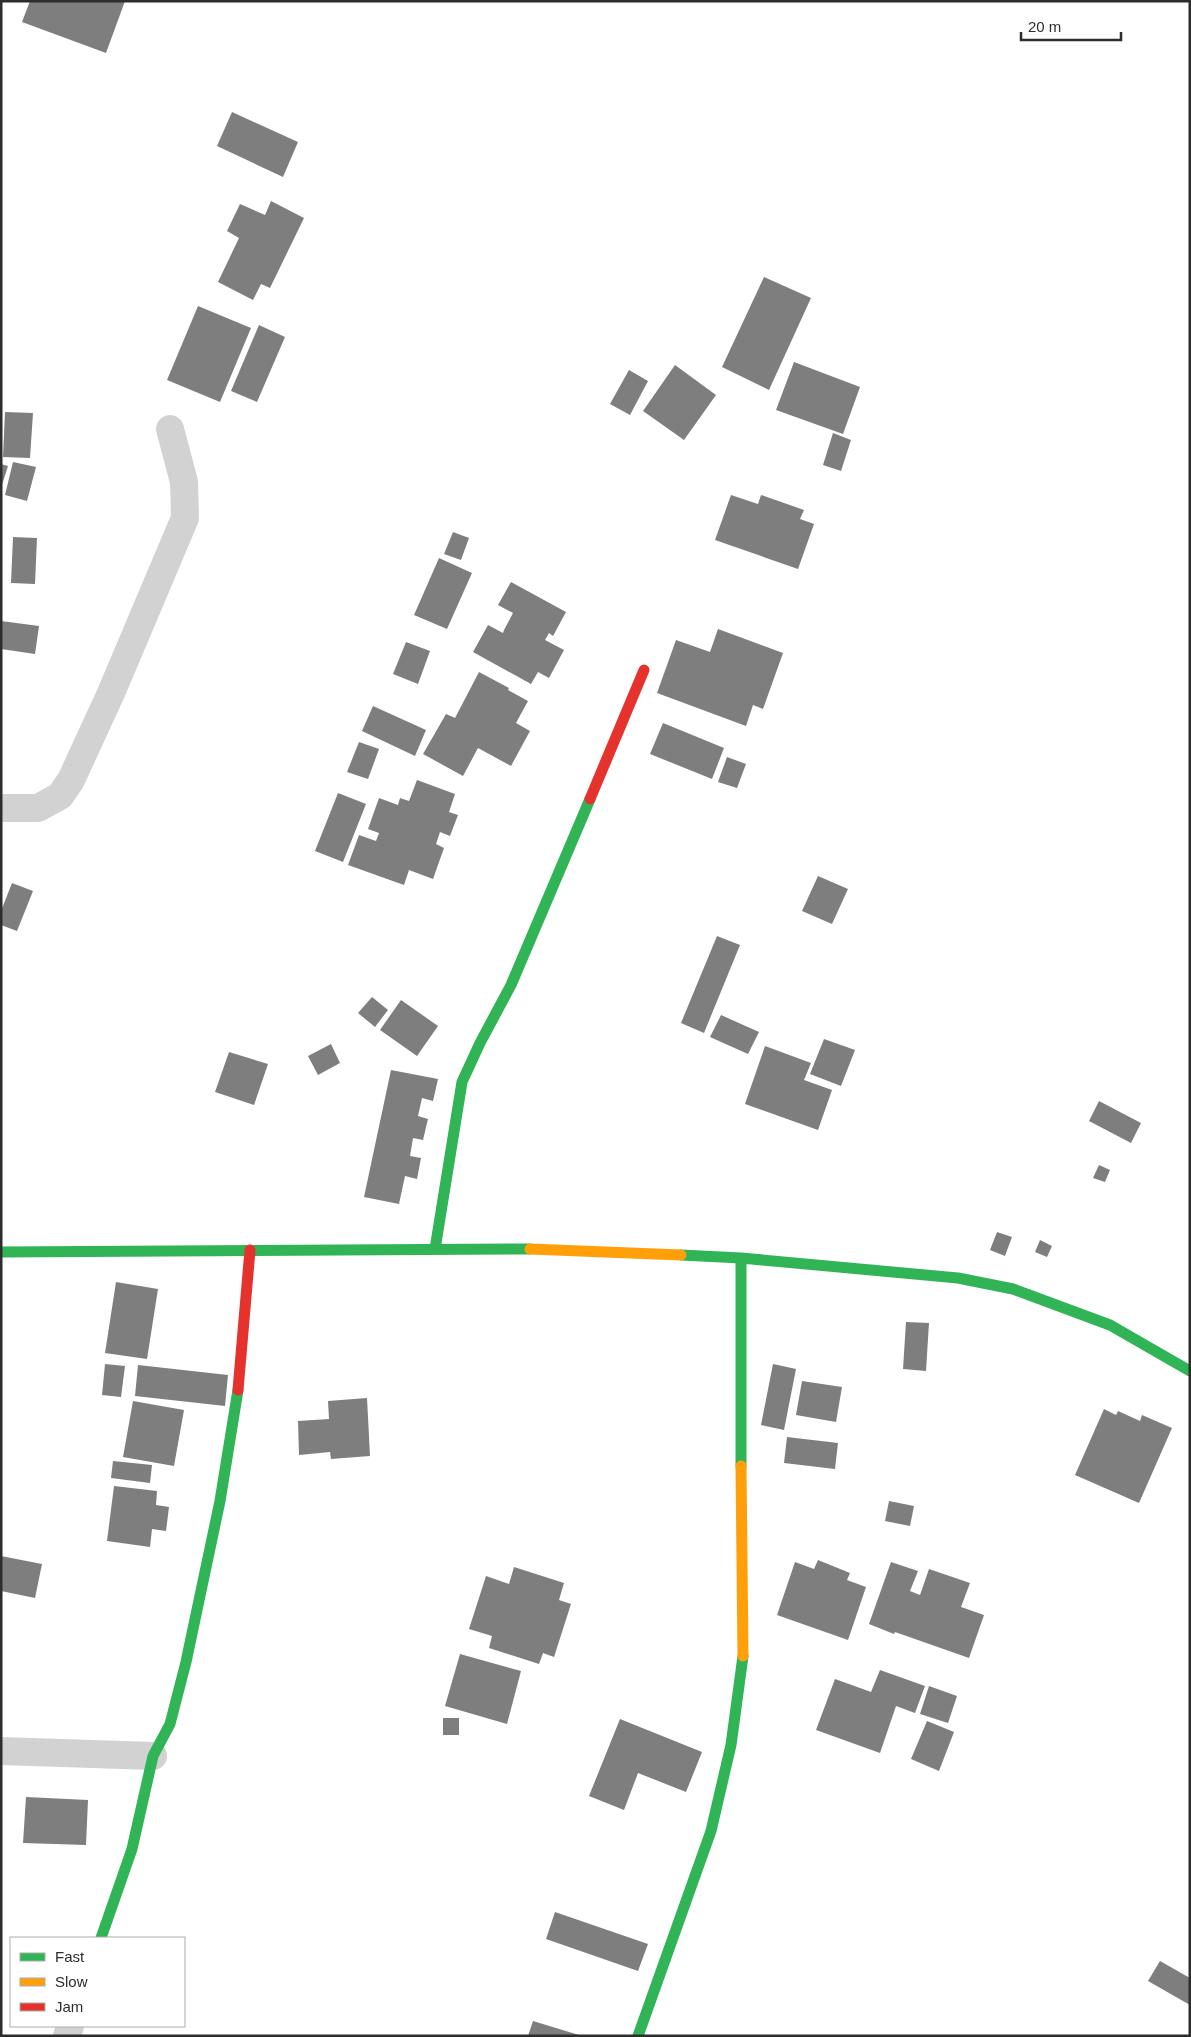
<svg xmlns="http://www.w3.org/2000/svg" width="1191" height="2037" font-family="Arial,sans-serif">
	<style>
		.building { fill: #7e7e7e }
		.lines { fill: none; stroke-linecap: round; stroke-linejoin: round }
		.street { stroke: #d2d2d2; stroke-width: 28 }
		.fast { stroke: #30b455; stroke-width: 11 }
		.slow { stroke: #ff9f0a; stroke-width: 11 }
		.jam { stroke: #e5322d; stroke-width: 11 }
	</style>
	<rect width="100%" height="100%" fill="#fff"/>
	<!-- building -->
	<path class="building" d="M30 1H125L106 53 22 22Z
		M232 112 298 142 283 177 217 146Z
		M271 201 304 218 270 288 261 284 253 300 218 282 239 238 227 231 240 204 265 215Z
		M764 277 811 298 769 390 722 367Z
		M198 306 251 328 220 402 167 380Z
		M259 325 285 337 257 402 231 391Z
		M794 362 860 387 843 434 776 410Z
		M675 365 716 395 684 440 643 411Z
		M629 370 648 381 630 415 610 404Z
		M5 412 33 413 30 458 3 457Z
		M833 433 851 440 841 471 823 465Z
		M13 462 36 467 27 501 5 495Z
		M1 464 8 466 2 485H1Z
		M731 495 758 504 761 495 804 510 800 519 814 524 798 569 715 540Z
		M453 532 469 538 461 560 444 554Z
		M13 537 37 538 35 584 11 583Z
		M439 558 472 573 447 629 414 615Z
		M511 582 566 612 553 636 549 633 545 640 564 650 549 678 538 672 531 684 473 652 488 625 503 633 504 630 513 613 498 605Z
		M1 621 39 626 35 654 1 649Z
		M718 629 783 653 763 709 753 705 746 726 657 693 676 640 710 652Z
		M406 642 430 651 418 684 393 674Z
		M479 672 509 688 508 690 528 701 516 723 530 731 511 766 478 748 463 776 423 754 446 714 455 718Z
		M373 706 426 730 415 756 362 731Z
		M663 723 724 748 712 779 650 754Z
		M359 742 379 749 368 779 347 772Z
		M727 757 746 764 737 788 718 782Z
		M417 780 455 794 449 812 458 815 450 836 440 832 436 844 444 848 433 879 409 870 404 885 348 865 359 835 376 841 379 833 368 829 379 798 398 805 400 798 409 801Z
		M338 793 366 804 343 862 315 851Z
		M818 876 848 889 832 924 802 911Z
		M12 883 33 891 17 931 1 925V911Z
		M717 936 740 945 704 1033 681 1023Z
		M372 997 388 1010 375 1027 358 1013Z
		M401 1000 438 1026 417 1056 380 1030Z
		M721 1015 759 1032 748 1054 710 1037Z
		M824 1039 855 1050 841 1086 810 1074Z
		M331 1044 340 1063 318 1075 308 1056Z
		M765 1046 811 1063 804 1080 832 1090 818 1130 745 1104Z
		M229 1052 268 1064 254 1105 215 1092Z
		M391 1070 438 1079 433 1101 422 1098 418 1116 428 1119 423 1140 413 1138 410 1156 421 1158 417 1179 405 1176 399 1204 364 1197Z
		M1099 1101 1141 1123 1131 1143 1089 1121Z
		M1099 1165 1110 1170 1105 1182 1093 1178Z
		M997 1232 1012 1237 1005 1256 990 1250Z
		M1040 1240 1052 1246 1047 1257 1035 1252Z
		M116 1282 158 1289 147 1359 105 1353Z
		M906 1322 929 1323 926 1371 903 1369Z
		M105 1364 125 1366 121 1397 102 1395Z
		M773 1364 796 1369 784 1430 761 1425Z
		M138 1365 228 1375 225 1406 135 1396Z
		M802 1381 842 1387 836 1422 796 1415Z
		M367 1398 370 1456 331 1459 330 1452 299 1455 298 1421 329 1419 328 1401Z
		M133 1401 184 1410 174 1466 123 1457Z
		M1104 1409 1116 1415 1118 1411 1140 1421 1142 1415 1172 1428 1139 1503 1075 1475Z
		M787 1437 838 1443 835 1469 784 1463Z
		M113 1461 152 1465 150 1483 111 1478Z
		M114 1486 157 1491 156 1505 169 1507 166 1531 152 1529 150 1547 107 1541Z
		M889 1501 914 1506 910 1526 885 1521Z
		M1 1556 42 1564 35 1598 1 1591Z
		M818 1560 850 1573 847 1580 866 1587 848 1640 777 1615 795 1562 814 1569Z
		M891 1562 918 1571 910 1591 920 1595 929 1569 970 1583 961 1607 984 1615 969 1658 895 1632 894 1634 869 1624Z
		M514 1567 564 1583 559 1600 571 1604 554 1657 543 1653 539 1664 489 1648 492 1636 469 1629 486 1576 509 1584Z
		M460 1654 521 1671 507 1724 445 1706Z
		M880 1670 925 1686 915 1713 896 1706 880 1753 816 1730 835 1679 871 1692Z
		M929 1686 957 1696 948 1723 920 1714Z
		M443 1718H459V1735H443Z
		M620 1719 702 1752 686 1792 638 1773 624 1810 589 1796Z
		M927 1721 954 1732 939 1771 911 1759Z
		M26 1797 88 1800 86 1845 23 1843Z
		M555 1912 648 1944 638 1971 546 1939Z
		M1160 1961 1190 1978V2005L1148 1981Z
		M533 2021 579 2035V2036H528Z"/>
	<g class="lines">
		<!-- street -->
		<path class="street" d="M1 808H38L60 796 71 780 111 693 185 518 184 482 170 429
			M1 1751 153 1756
			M67 2036 70 2026"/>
		<!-- fast -->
		<path class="fast" d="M435 1249 462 1082 480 1043 511 985 590 799
			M1 1252 530 1249
			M681 1255 741 1258 958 1278 1013 1289 1110 1325 1190 1371
			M741 1258V1466
			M101 1938 132 1849 153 1756 170 1724 186 1662 220 1501 238 1390
			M638 2036 711 1831 731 1745 743 1656"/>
		<!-- slow -->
		<path class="slow" d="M530 1249 681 1255
			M741 1466 743 1656"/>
		<!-- jam -->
		<path class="jam" d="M590 799 644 670
			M238 1390 250 1250"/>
	</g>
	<!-- border -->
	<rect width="1191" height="2037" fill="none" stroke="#2d2d2d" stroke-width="5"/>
	<!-- legend -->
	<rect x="10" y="1937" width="175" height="90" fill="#ffffff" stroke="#ababab"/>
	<rect x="20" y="1953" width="25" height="8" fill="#30b455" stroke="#ababab"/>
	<text x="55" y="1962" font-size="15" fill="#2d2d2d">Fast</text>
	<rect x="20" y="1978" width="25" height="8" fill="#ff9f0a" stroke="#ababab"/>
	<text x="55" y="1987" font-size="15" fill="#2d2d2d">Slow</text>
	<rect x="20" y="2003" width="25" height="8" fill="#e5322d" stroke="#ababab"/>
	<text x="55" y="2012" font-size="15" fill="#2d2d2d">Jam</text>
	<!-- scale -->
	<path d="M1021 32v8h100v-8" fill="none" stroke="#2d2d2d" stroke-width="2.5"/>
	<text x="1028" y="32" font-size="15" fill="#2d2d2d" stroke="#ffffff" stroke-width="4" paint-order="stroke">20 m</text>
</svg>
